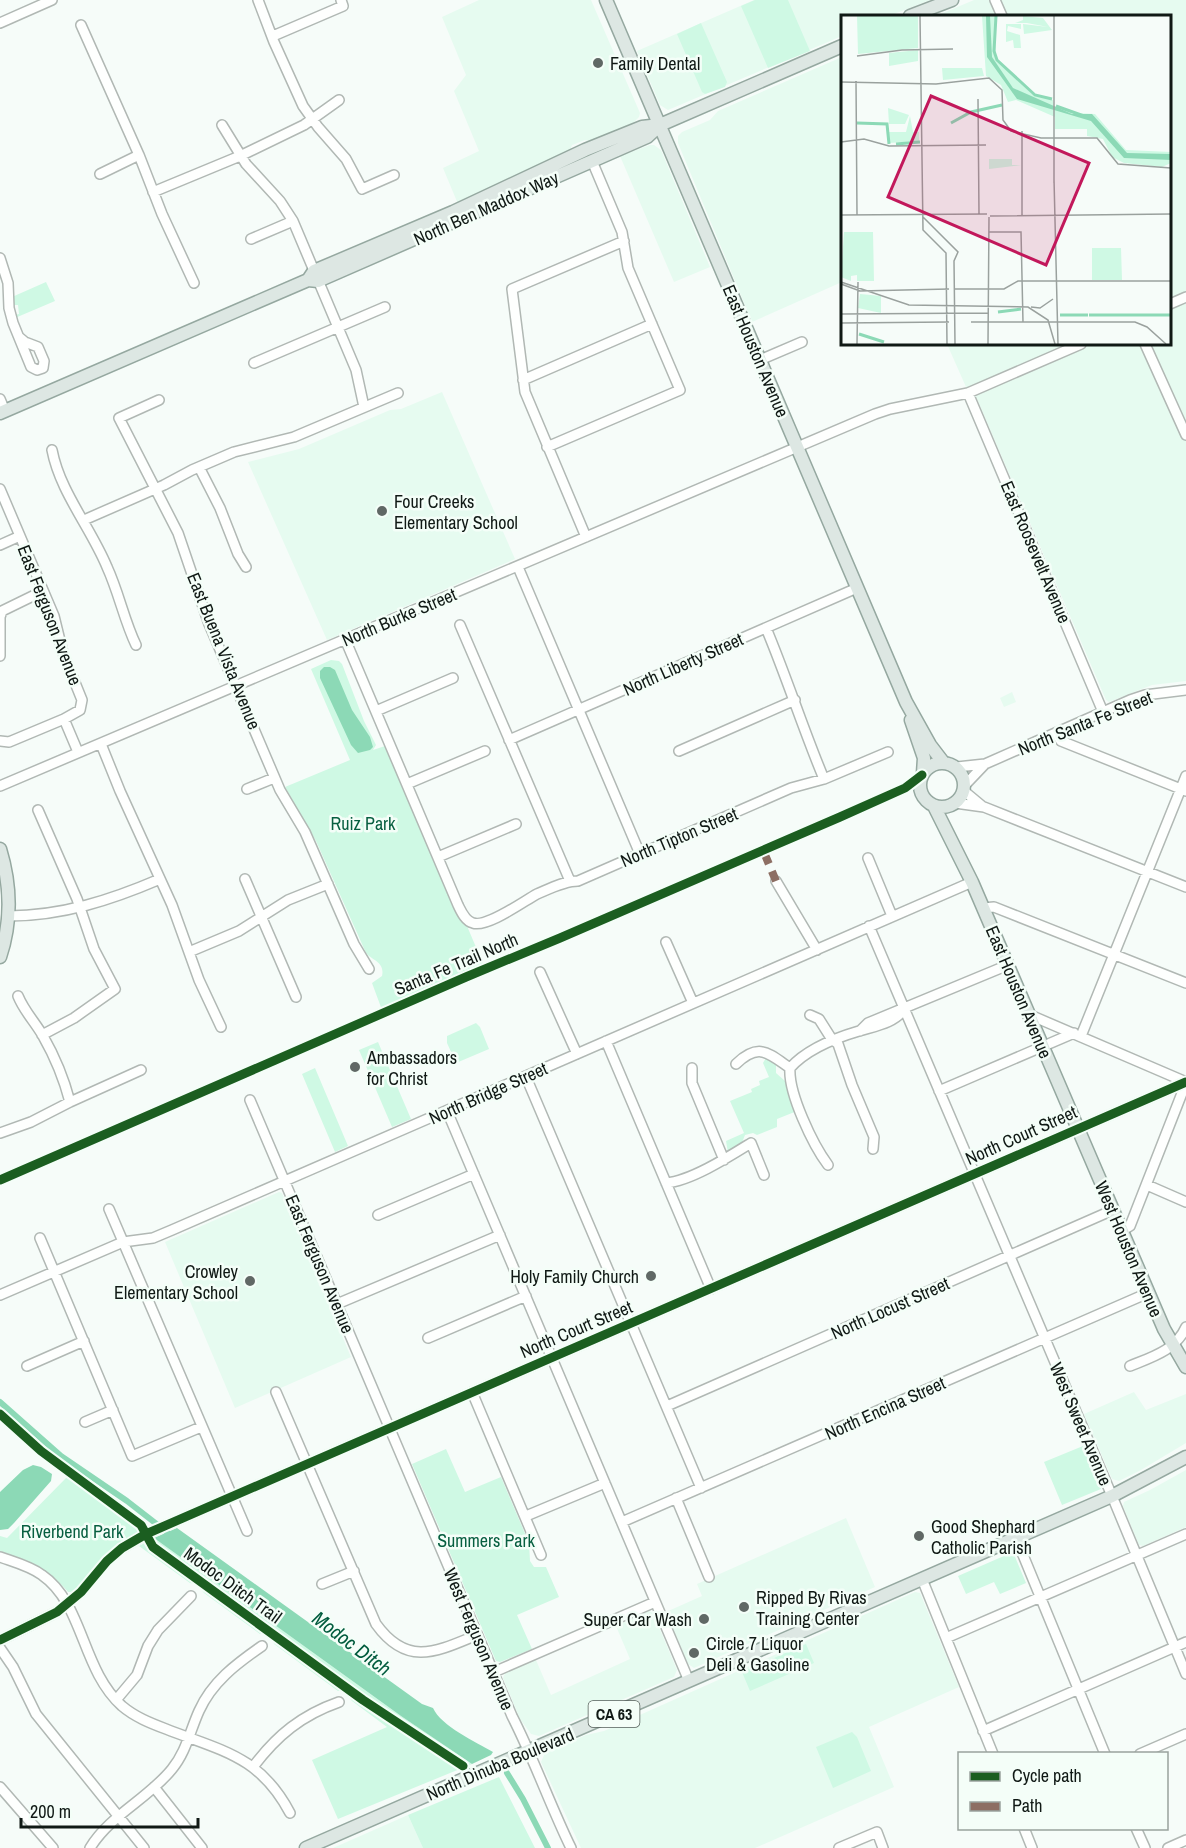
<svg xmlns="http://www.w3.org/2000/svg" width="1186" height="1848" font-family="'Archivo Narrow',sans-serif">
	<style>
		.built { fill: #e6fbf0 }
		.green { fill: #cff9e4 }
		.water { fill: #8cd9b6 }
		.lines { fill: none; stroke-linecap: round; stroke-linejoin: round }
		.canal { stroke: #8cd9b6; stroke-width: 6 }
		.minor-casing { stroke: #b1b8b4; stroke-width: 12 }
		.major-casing { stroke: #95a8a0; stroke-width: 15 }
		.minor { stroke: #fefffe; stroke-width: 9 }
		.major { stroke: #dde7e3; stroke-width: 12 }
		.quiet { stroke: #8d6e63; stroke-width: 8; stroke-dasharray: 15 8; stroke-linecap: butt }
		.cycleway-casing { stroke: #f4fef8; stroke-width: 13 }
		.cycleway { stroke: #1b5e20; stroke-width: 9 }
		.poi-dot { fill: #606865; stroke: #f4fef8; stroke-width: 2 }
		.labels { text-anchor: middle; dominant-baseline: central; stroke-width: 5; stroke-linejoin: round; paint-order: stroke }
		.shield { fill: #f4fef8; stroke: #545e59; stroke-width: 1.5 }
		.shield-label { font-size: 16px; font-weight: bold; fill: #101915 }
		.poi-label { font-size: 18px; fill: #101915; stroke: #f4fef8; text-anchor: start }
		.street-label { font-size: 18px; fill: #101915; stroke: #f4fef8 }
		.park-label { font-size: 18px; fill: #075f40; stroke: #f4fef8 }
		.water-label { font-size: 20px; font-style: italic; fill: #005b3d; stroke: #f4fef8 }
		.inset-river { fill: none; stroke: #8cd9b6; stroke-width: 3 }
		.inset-road { fill: none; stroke: #9aa19e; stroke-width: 1.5 }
		.view { fill: #c2185b; fill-opacity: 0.15; stroke: #c2185b; stroke-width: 3 }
		.inset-edge { fill: none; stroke: #101915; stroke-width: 3 }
	</style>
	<rect width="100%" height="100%" fill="#f6fcf9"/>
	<!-- built -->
	<path class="built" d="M479 0H591L640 113 639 117 633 123 590 141 585 140 572 145 570 150 458 204 443 168 479 151 454 91 466 75 442 17Z
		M754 0H930L889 16H842V36L668 110 660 105 637 51Z
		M974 0H1186V681L1152 685 1109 702 1106 700 977 399 966 387 947 344H1170V16H936Z
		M842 57V282L752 322 678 143V136L682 132 710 120 718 111Z
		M650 145H654L661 150 710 267 674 282 620 156Z
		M442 392 515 559 327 640 248 462 299 449 390 410 401 409Z
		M1012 692 1016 702 1004 707 1000 698Z
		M279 1192 282 1193 351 1357 235 1408 165 1242Z
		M1134 1392 1146 1410 1186 1394V1443L1141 1470 1119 1481 1112 1479 1084 1414Z
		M1186 1470V1527L1143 1546 1139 1545 1123 1506 1124 1502 1150 1490Z
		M846 1518 875 1587 694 1668 688 1664 666 1612 702 1596 697 1584Z
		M915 1592 920 1593 959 1687 869 1727 894 1787 755 1848H581L541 1762 545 1753 586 1735 604 1731Z
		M649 1611 653 1613 677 1670 674 1677 539 1736 531 1734 520 1719 503 1678 505 1673 536 1660 551 1695 630 1659 616 1626Z
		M408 1815 423 1848H333Z"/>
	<!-- green -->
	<path class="green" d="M755 0H788L810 51 768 68 741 6Z
		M701 23 727 82 725 87 705 94 702 92 677 34Z
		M46 282 55 301 15 318 14 315 19 314 18 305H12V297Z
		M331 660 339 661 342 664 364 721 376 745 373 750 385 746 453 907 467 926 484 966 382 1010 372 983 382 976C385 962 373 961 366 953L316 841 285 787 350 760 311 669Z
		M476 1023 480 1027 489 1049 456 1063 447 1043V1036Z
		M378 1042 411 1119 392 1127 359 1050Z
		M767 1056 776 1063V1073L785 1081 797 1111 777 1119V1127L757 1135 753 1133 745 1135 741 1145 728 1153 726 1141 744 1133 730 1101 752 1092 751 1089 760 1085 759 1081 769 1077 763 1063Z
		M315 1068 348 1146 335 1152 302 1074Z
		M1083 1446 1101 1489 1062 1505 1044 1462Z
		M446 1449 465 1492 501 1477 529 1543 530 1561 534 1567H546L559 1597 517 1615 532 1649 500 1662 496 1661 412 1464Z
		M71 1476 135 1522 141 1531 112 1551 73 1592H68C49 1569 27 1561 0 1551V1536L7 1538 66 1478Z
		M154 1538 401 1716 472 1764 338 1819 312 1760 387 1727 352 1701 344 1691H338L274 1644C272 1637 268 1633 260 1634L204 1593 197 1584 190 1583 139 1546Z
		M1013 1552 1026 1583 1000 1594 994 1582 966 1594 958 1576Z
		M806 1644 814 1663 750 1691 742 1672Z
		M852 1732 857 1737 871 1771 833 1788 816 1747Z
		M499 1777 535 1848H423L408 1815Z"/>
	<!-- water -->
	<path class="water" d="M324 667H330L335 670 352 710 370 737 373 747 370 750 358 753 351 745 320 678V671Z
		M33 1465 41 1467 52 1474 51 1481 14 1523 8 1529 0 1530V1492L23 1470Z
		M177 1528 422 1704 433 1708C441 1726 476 1742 493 1752L491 1755 472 1764 401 1716 154 1538Z"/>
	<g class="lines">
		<!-- canal -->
		<path class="canal" d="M0 1402 61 1456 127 1501 172 1536
			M507 1773 523 1799 548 1848"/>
		<defs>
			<path id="minor" d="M258 0 274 42 303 106 318 127 346 159 362 189 394 175
				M995 0 1002 16
				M0 23 52 0
				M81 25 139 155 162 214 194 283
				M273 36 343 6 341 0
				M222 125 246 164 280 201 293 221 356 370 364 407
				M100 174 139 155
				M153 192 240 156 304 125 339 100
				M251 239 293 221
				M0 258 8 283 9 308 13 323 31 367 37 370 43 368 44 361 38 347 25 342 19 337
				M1170 304 1186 297
				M1145 344 1186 435
				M760 360 802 342
				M254 363 385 307
				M523 380 652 324
				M968 393 1103 712
				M0 399 5 411
				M159 400 119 418 178 533 209 624 280 790 305 832 354 944 369 969
				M547 447 680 390 628 268 622 232 592 161
				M52 450C60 492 91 528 107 567 119 593 124 620 136 645
				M199 467 220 508 238 554 246 567
				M0 489 54 616 63 653 82 700 80 710 64 719 78 752
				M84 520 164 485 192 470 234 452 294 437 398 393
				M586 537 525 392 512 289 624 241
				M0 545 20 536
				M518 567 640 854
				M460 625 570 881
				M766 628C787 678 803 729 824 779
				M345 639 458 905C461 911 465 921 473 923 487 928 524 901 537 894 549 889 564 881 578 881L791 788 824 779 888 752
				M0 656V617L2 611 43 591
				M376 711 453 678
				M1056 733 1061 741 1186 791
				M509 740 857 588
				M0 741 9 742 64 719
				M101 744 120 791 172 905 199 980 221 1027
				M679 751 795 700
				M957 767 985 764
				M407 784 485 751
				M965 785 985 764 1130 700 1145 695 1186 690
				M0 786 875 414 890 409 968 393 1081 344
				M247 789 274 778
				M964 791 982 806
				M955 803 984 807 1186 887
				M38 810 77 899 94 949 115 989 74 1018 42 1035
				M438 857 516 824
				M868 858 892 916
				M245 879 296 997
				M776 881 817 950
				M983 908 994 907 1186 983
				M8 916C62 916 111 900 160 879
				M869 926 1112 1496 1186 1674
				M666 942 693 1003
				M189 952 239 931 288 900 328 884
				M540 972 577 1054
				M18 996C24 1011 35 1022 43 1036 55 1057 64 1079 70 1102
				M810 1015 819 1019 831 1038 838 1044 852 1085 874 1137 873 1149
				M1030 1015 1186 1082
				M860 1031 868 1023 1008 965
				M1081 1036 1186 776
				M606 1041 711 1289
				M736 1064C759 1042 768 1053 790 1068
				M692 1068V1083L724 1160
				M790 1068C807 1049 835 1038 859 1031 875 1026 895 1023 904 1009
				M790 1068C788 1093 813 1145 828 1165
				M526 1077 701 1488
				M939 1091 1074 1033
				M250 1100 512 1716C534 1759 550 1805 571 1848
				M447 1111 689 1681
				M0 1133 31 1122 70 1102 141 1070
				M666 1183C691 1181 730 1156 751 1143L764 1175
				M1147 1185 1186 1202
				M109 1209 247 1531
				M378 1215 474 1174
				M1122 1231 1130 1226 1186 1083
				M40 1238 132 1456 201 1427
				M0 1295 123 1242 153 1238 172 1230 972 882
				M337 1304 500 1235
				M428 1338 526 1296
				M27 1366 84 1341
				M1130 1366C1152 1357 1176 1350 1186 1327
				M276 1392 376 1624C407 1667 436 1652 477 1635
				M472 1392 541 1555
				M667 1406 1113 1210
				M85 1422 113 1410
				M676 1498 709 1577
				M526 1516 605 1483
				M622 1522 1148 1293
				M1016 1538 1105 1754
				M0 1557C14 1562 30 1566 42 1575 84 1604 81 1669 122 1706 135 1717 150 1723 166 1729 222 1751 260 1756 290 1813
				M922 1579 993 1754
				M322 1584 354 1571
				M946 1638 1186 1534
				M0 1640 57 1612 81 1592 107 1561 122 1548 146 1534 1186 1082
				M0 1648 13 1667 36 1714 144 1848
				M494 1672 655 1602
				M116 1700 137 1675 148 1646 158 1630 191 1596
				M983 1731 1186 1642
				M1140 1754 1186 1734
				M253 1767C277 1735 302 1715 339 1702
				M0 1787 53 1848
				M154 1787 202 1848
				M1024 1828 1032 1848
				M1136 1828 1145 1848
				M90 1848C110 1815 148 1799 172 1769 186 1752 190 1731 199 1711 212 1682 236 1664 262 1646
				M839 1848 877 1832 883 1848
				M1168 1848 1186 1840"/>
			<path id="major" d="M606 0 906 702 930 745 943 762
				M910 16 952 0
				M308 280 314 271 453 212 585 150 642 127 660 125 842 46
				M0 413 308 280 318 281 647 137 660 125
				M911 720 924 758 923 773
				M920 785a22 22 0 1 1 44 0a22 22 0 1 1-44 0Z
				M934 806 972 882 1164 1329 1186 1367
				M0 849C11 885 12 921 0 957
				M306 1848 1112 1496 1186 1457"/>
		</defs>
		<!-- minor casing -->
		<use href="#minor" class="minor-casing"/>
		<!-- major casing -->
		<use href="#major" class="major-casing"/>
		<!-- minor -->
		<use href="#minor" class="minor"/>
		<!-- major -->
		<use href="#major" class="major"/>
		<!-- quiet -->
		<path class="quiet" d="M763 850 776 881"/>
		<defs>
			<path id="cycleway" d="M0 1180 466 977 560 938 840 817 905 788 922 775
				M0 1414 41 1451 141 1525 153 1547 363 1700 463 1766
				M0 1640 57 1612 81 1592 107 1561 122 1548 146 1534 1186 1082"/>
		</defs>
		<!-- cycleway casing -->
		<use href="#cycleway" class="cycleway-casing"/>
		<!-- cycleway -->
		<use href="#cycleway" class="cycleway"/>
	</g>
	<!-- markers -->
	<g class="poi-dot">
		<circle cx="598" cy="63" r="6"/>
		<circle cx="382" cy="511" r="6"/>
		<circle cx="355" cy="1067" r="6"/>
		<circle cx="651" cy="1276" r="6"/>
		<circle cx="250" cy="1281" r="6"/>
		<circle cx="919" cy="1536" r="6"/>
		<circle cx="744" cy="1607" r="6"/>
		<circle cx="704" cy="1619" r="6"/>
		<circle cx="694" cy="1653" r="6"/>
	</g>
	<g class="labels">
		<!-- shield labels -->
		<rect class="shield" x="588.5" y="1701" width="51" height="26" rx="4.5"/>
		<g class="shield-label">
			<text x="614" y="1714">CA 63</text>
		</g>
		<!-- poi labels -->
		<g class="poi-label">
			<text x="610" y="63">Family Dental</text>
			<text x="394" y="501">Four Creeks<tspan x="394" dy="21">Elementary School</tspan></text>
			<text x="367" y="1057">Ambassadors<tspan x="367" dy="21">for Christ</tspan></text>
			<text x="238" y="1271" text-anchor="end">Crowley<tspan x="238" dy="21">Elementary School</tspan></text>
			<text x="639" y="1276" text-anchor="end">Holy Family Church</text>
			<text x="931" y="1526">Good Shephard<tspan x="931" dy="21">Catholic Parish</tspan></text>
			<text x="756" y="1597">Ripped By Rivas<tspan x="756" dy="21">Training Center</tspan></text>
			<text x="692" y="1619" text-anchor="end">Super Car Wash</text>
			<text x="706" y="1643">Circle 7 Liquor<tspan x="706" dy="21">Deli &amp; Gasoline</tspan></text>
		</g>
		<!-- street labels -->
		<g class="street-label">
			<text transform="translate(486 208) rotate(-24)">North Ben Maddox Way</text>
			<text transform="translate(756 351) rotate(67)">East Houston Avenue</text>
			<text transform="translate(1036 552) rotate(67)">East Roosevelt Avenue</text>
			<text transform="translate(50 615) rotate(69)">East Ferguson Avenue</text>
			<text transform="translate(399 617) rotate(-23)">North Burke Street</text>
			<text transform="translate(224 651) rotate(68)">East Buena Vista Avenue</text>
			<text transform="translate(683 664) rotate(-24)">North Liberty Street</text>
			<text transform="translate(1085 723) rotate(-22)">North Santa Fe Street</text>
			<text transform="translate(679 837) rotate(-23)">North Tipton Street</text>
			<text transform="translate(456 964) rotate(-23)">Santa Fe Trail North</text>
			<text transform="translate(1019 992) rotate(67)">East Houston Avenue</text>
			<text transform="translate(488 1093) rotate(-24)">North Bridge Street</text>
			<text transform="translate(1021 1135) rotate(-24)">North Court Street</text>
			<text transform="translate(1129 1249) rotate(67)">West Houston Avenue</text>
			<text transform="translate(320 1264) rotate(67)">East Ferguson Avenue</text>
			<text transform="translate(890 1308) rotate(-24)">North Locust Street</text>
			<text transform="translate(576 1329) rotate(-23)">North Court Street</text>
			<text transform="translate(885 1408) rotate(-24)">North Encina Street</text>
			<text transform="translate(1081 1424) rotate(67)">West Sweet Avenue</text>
			<text transform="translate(233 1585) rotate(36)">Modoc Ditch Trail</text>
			<text transform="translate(479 1639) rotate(67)">West Ferguson Avenue</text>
			<text transform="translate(500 1764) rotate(-23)">North Dinuba Boulevard</text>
		</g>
		<!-- park labels -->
		<g class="park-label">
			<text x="363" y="823">Ruiz Park</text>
			<text x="72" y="1531">Riverbend Park</text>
			<text x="486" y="1540">Summers Park</text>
		</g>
		<!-- water labels -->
		<g class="water-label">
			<text transform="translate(352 1643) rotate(37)">Modoc Ditch</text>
		</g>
	</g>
	<!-- overview -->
	<g transform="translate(841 15)">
		<rect width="330" height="330" fill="#f6fcf9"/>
		<path d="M16 1H77V33L17 39ZM141 1H154L155 45 192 80 212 85 213 91 235 98 254 99 285 135 330 137V148L321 152 283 148 271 142 262 124 246 121V114H214V102L175 85 167 87 160 70 145 61ZM182 1 202 3 211 15 183 19 182 9 207 12 186 8H174L182 5ZM165 9H180V14L167 11 166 16 179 20 180 33H173L172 25 165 27ZM77 35V46L48 51V38ZM101 53H141L143 61 102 65ZM47 93 68 100 64 109H48ZM69 101 72 117H78V126L48 128V117H65ZM148 144H171V150H180L148 154ZM3 217H32L33 266H16V260L10 261V266L0 262ZM251 233H280L281 265H251ZM19 279 40 281V298L17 293Z" fill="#cff9e4"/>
		<path d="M145 1H149L151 42 172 73 231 99H251L286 138 330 139V145L283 143 250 106 176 84 146 42Z" fill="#8cd9b6"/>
		<path class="inset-river" d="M155 1 153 36 156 45 194 80 211 84M215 91 243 101M16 108 46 109 48 129M110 108 130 97 161 90M55 129 79 127M157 297 180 294M219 300H247M248 300H330M18 319 43 327"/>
		<path class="inset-road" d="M79 1 82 215 105 238 106 329M213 1V122M16 41 61 35 112 34M15 66 16 200M0 67 95 69 148 63 161 75 162 105 170 116 200 123H256L277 149 330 153M137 84 138 199M0 127 23 124 48 131 145 130M213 164 217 329M213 168V122M0 200 146 199M181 200V116M149 201 330 199M82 202 117 237 113 246 114 329M148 217H180L182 307M0 267 68 290 187 292 207 305 214 329M0 269 19 276 108 274M113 274H163L177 266H330M190 292 199 293 212 284M0 299 147 298M130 307H294L306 312 325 329M0 308 108 307M16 329 17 267M147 329 148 202"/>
		<path class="view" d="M90 81 248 148 205 250 47 182Z"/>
		<rect width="330" height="330" class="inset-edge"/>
	</g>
	<!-- legend -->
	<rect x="958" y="1752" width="210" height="78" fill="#f4fef8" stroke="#99a29d" stroke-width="1.5"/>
	<rect x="970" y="1772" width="30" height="9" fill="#1b5e20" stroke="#99a29d" stroke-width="1.5"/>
	<text x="1012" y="1782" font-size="18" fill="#101915">Cycle path</text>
	<rect x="970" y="1802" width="30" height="9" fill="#8d6e63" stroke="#99a29d" stroke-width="1.5"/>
	<text x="1012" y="1812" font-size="18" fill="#101915">Path</text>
	<!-- scale -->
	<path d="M21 1818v9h177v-9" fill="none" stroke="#101915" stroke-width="3"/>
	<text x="30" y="1818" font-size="18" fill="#101915" stroke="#f4fef8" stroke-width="4.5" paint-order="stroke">200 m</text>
</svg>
